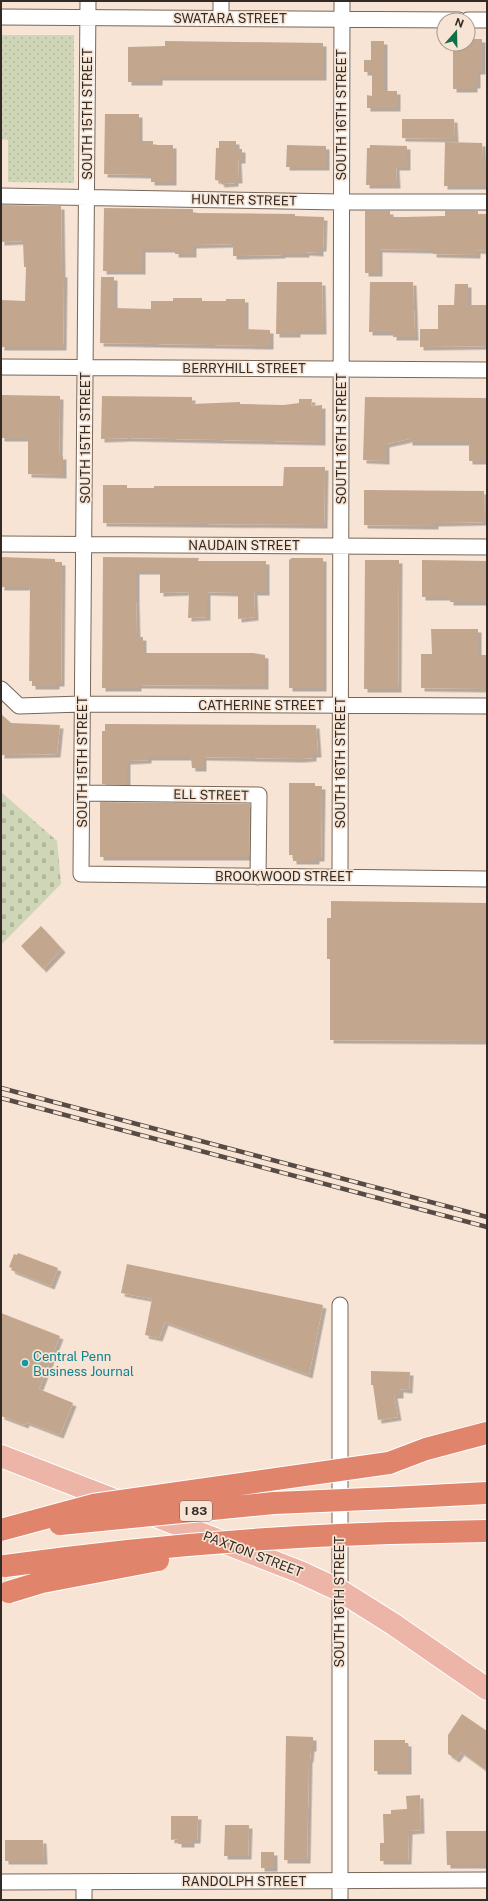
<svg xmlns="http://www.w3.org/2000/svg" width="488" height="1901" font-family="'Public Sans',sans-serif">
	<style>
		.grass { fill: url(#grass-dots) }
		.cemetery { fill: url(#cemetery-stones) }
		.building { fill: #c2a78e; filter: url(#shadow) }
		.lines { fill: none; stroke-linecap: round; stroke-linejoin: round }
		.minor-casing { stroke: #776759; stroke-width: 17 }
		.primary-casing { stroke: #fff; stroke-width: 24 }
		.motorway-casing { stroke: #fff; stroke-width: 24 }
		.minor { stroke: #fff; stroke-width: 15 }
		.primary { stroke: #edb5a7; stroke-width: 22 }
		.motorway { stroke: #e1846c; stroke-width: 22 }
		.rail-casing { stroke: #564c45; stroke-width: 4.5 }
		.rail { stroke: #f7e4d4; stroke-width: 3; stroke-dasharray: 9; stroke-linecap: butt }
		.motorway-bridge-casing { stroke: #fff; stroke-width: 24; stroke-linecap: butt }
		.motorway-bridge { stroke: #e1846c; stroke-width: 22 }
		.culture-dot { fill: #0f9aa8; stroke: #f7e4d4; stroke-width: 1.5 }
		.labels { text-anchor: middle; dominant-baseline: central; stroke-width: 3.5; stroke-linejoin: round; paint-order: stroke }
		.shield { fill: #f7e4d4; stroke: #6d625a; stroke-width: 1 }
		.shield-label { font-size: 12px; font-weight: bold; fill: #322b25 }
		.street-label { font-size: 13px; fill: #322b25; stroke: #f7e4d4 }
		.culture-label { font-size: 13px; fill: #0d838f; stroke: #f7e4d4; text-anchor: start }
	</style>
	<defs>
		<pattern id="grass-dots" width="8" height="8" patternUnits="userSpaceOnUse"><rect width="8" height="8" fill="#cfd6b7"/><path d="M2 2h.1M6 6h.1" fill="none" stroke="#b2b89d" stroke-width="1.8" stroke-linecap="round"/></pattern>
		<pattern id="cemetery-stones" width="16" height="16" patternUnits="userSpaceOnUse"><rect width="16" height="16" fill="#cfd6b7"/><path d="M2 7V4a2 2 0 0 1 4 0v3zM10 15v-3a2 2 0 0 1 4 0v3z" fill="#b2b89d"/></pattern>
		<filter id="shadow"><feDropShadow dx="3.5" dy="3.5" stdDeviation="0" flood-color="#0004"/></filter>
	</defs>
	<rect width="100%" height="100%" fill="#f7e4d4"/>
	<!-- grass -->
	<path class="grass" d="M1 35H74V183L8 182V140L1 139Z"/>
	<!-- cemetery -->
	<path class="cemetery" d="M1 792 57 841 61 884 1 945Z"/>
	<!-- building -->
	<path class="building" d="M468 39H482V71H477V85H474V89H453V44H468Z
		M165 41 323 43V77H159V82H128V47L165 46Z
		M371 41H384V91H397V108H367V95L372 96V72H364V60H371Z
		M105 114H139V141H153V145H173V182H151V175L104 174Z
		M402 119H454L455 139 402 138Z
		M219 141H236V149H242V160H238L239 180H235V183L221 184 220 181 215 180 216 148H219Z
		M445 142 482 143 483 162H487V186H444Z
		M287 145 326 146V167H286Z
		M370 145 407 146V167H396L397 185H366L367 148H370Z
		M1 205 61 206 62 274H64L63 347H1V300L25 301 26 267H24L23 241 1 242Z
		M104 208 193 209V213L295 214V216L324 217 323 248H320V253L306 252V254H282V255L239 256H233V244L193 245V254H175V249H142V271H103Z
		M365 211H390V217H405L445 216V211H478V214H487V251L477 250V255L433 254V250L379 249V273H365Z
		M101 277H114V308L151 309V301H173V298H202V301H226V299H245V329L270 330V346L100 343Z
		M277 282H322L323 331H297V334H276Z
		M370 282H413L415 337H393V332H369Z
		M455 284H468V305H487V346L420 347V329H438V305H454Z
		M1 395 60 396 59 456H63V475L28 474V438H1Z
		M102 396 192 397V404L240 402V404L284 405 299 403V399H312L311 406 322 405V442L129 438 101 439Z
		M365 397 487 398V461H469V442H409V439L386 444V461L363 460Z
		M284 467H325L324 525 103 523V485H127V488H154V486H283Z
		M364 490 484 491 485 522 435 523V526L364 525Z
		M1 557 55 559V562H62L61 683H56V686H32V681H29L30 587H1Z
		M103 557 199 558 198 561H266V592H254L255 617 238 619V593L207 592V617L188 618 189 592 160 593V571H136V602L137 637H143V653H253L265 655V686L138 685V688H102Z
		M292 558H323V688H289V560Z
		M365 560H399L398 689H364Z
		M422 560 487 561V602H450V597H422Z
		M431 629H478V655H487V689L421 688V654H432Z
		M1 714 11 723 60 725 57 754 1 755Z
		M105 724 316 725 318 754H313V758L300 759 203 757V768H192L191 757H148V760L127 761V785L102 784V731H105Z
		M289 783H315V786H322L321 858H316V861H293V855H289Z
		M100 802 250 804 249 857H100Z
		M331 901 487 903V1041L330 1040V959H327V918H331Z
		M41 926 62 949 43 969 21 946Z
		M18 1253 58 1268 51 1286 11 1270 12 1268 9 1267 14 1254 17 1255Z
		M127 1264 323 1305 309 1375 165 1322 159 1338 145 1335 152 1299 121 1293Z
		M1 1313 60 1336 39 1389 73 1403 60 1435 26 1422 25 1425 1 1416Z
		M371 1371 410 1372 409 1390 400 1389V1395H394L398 1417 378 1420 373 1385H371Z
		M462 1714 487 1731V1771L461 1752 456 1759 448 1754V1735Z
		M286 1736 313 1737V1748H311L310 1759H309L307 1860H284Z
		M374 1740H405V1743H408V1771H374Z
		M420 1795 421 1830 409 1831 408 1861H380V1843H384L383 1814H391V1810L407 1809 406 1796Z
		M171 1816H198L197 1840H191V1844H178V1839L171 1840Z
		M225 1825H249L248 1856H224Z
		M446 1831H487V1865H447Z
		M5 1840H43L44 1861H5Z
		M261 1852H274V1868H261Z"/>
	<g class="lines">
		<defs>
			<path id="minor" d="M88 1 81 874 487 879
				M1 17 459 20
				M221 17V1
				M468 20H487
				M1 196 341 202H487
				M1 367 487 370
				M1 544 487 547
				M1 689 19 706 82 704 487 706
				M82 793 259 795 258 877
				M340 876 342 1
				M1 1882 487 1880
				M84 1900V1882
				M340 1900V1305"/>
			<path id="primary" d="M1 1456 300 1572 339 1590 393 1624 487 1689"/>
			<path id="motorway" d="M389 1463 426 1449 487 1433
				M391 1498 487 1493
				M390 1533 487 1531"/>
		</defs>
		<!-- minor casing -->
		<use href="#minor" class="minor-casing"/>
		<!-- primary casing -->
		<use href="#primary" class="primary-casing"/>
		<!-- motorway casing -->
		<use href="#motorway" class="motorway-casing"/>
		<!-- minor -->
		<use href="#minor" class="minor"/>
		<!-- primary -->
		<use href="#primary" class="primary"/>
		<!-- motorway -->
		<use href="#motorway" class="motorway"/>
		<defs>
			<path id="rail" d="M1 1088 487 1217
				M1 1098 487 1227"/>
		</defs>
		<!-- rail casing -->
		<use href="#rail" class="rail-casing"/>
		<!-- rail -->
		<use href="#rail" class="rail"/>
		<defs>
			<path id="motorway-bridge" d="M60 1524 274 1503 391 1498
				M1 1530 93 1505 389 1463
				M5 1566C132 1548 261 1537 390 1533
				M9 1592 42 1582 158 1560"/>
		</defs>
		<!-- motorway-bridge casing -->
		<use href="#motorway-bridge" class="motorway-bridge-casing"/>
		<!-- motorway-bridge -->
		<use href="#motorway-bridge" class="motorway-bridge"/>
	</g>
	<!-- markers -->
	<circle class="culture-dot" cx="25" cy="1363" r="4"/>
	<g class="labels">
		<!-- shield labels -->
		<rect class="shield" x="180" y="1501" width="32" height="20" rx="3"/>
		<g class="shield-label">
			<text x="196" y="1511">I 83</text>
		</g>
		<!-- street labels -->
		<g class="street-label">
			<text x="230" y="18">SWATARA STREET</text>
			<text transform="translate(87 114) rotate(-90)">SOUTH 15TH STREET</text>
			<text transform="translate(341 115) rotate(-90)">SOUTH 16TH STREET</text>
			<text transform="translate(244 200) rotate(1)">HUNTER STREET</text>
			<text x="244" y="368">BERRYHILL STREET</text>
			<text transform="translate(85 438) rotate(-90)">SOUTH 15TH STREET</text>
			<text transform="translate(341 439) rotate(-90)">SOUTH 16TH STREET</text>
			<text x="244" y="545">NAUDAIN STREET</text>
			<text x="261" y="705">CATHERINE STREET</text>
			<text transform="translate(82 762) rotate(-90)">SOUTH 15TH STREET</text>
			<text transform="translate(340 763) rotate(-90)">SOUTH 16TH STREET</text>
			<text transform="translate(211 795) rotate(1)">ELL STREET</text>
			<text x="284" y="876">BROOKWOOD STREET</text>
			<text transform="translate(253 1554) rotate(21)">PAXTON STREET</text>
			<text transform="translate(339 1602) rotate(-90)">SOUTH 16TH STREET</text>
			<text x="244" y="1881">RANDOLPH STREET</text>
		</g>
		<!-- culture labels -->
		<g class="culture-label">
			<text x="33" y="1356">Central Penn<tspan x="33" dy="15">Business Journal</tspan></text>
		</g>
	</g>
	<!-- border -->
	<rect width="488" height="1901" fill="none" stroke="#322b25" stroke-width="4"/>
	<!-- north arrow -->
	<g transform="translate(456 32) rotate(20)"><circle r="19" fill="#f7e4d4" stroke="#a89a8e"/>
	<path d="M0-3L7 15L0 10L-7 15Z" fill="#107045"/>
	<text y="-6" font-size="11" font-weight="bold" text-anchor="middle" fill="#322b25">N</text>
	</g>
</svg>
